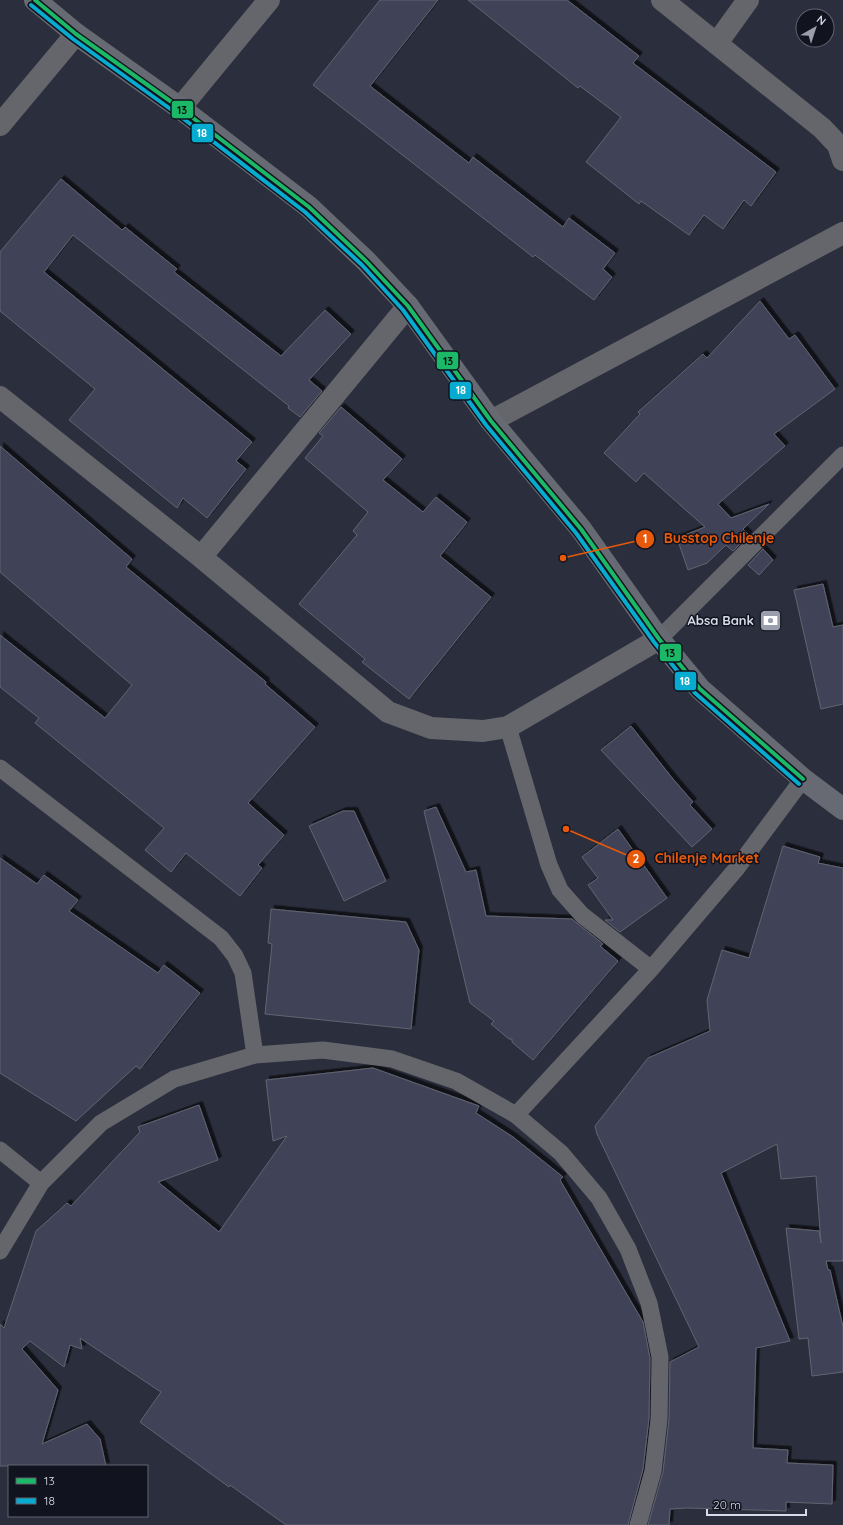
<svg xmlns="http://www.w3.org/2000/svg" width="843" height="1525" font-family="Quicksand,sans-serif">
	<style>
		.building { fill: #404358; stroke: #616470; filter: url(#shadow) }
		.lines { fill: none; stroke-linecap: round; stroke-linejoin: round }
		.service { stroke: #65666c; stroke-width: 17 }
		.minor { stroke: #65666c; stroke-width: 22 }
		.secondary { stroke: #676a72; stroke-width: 22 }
		.bus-1-casing { stroke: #11131e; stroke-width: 7 }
		.bus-2-casing { stroke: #11131e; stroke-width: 7 }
		.bus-1 { stroke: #1ab867; stroke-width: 4 }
		.bus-2 { stroke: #06acd0; stroke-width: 4 }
		.labels { text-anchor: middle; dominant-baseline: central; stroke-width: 3; stroke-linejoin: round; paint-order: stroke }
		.poi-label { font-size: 13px; font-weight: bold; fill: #d6daea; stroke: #11131e; text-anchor: end }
		.leader { fill: none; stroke: #e8590c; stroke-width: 1.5 }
		.callout-dot { fill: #e8590c; stroke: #11131e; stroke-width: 1.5 }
		.mark-label { font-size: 12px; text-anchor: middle; font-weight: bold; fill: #fff }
		.callout-label { font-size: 14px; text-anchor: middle; font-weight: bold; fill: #e8590c; stroke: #11131e; stroke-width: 3; stroke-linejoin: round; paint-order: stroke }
		.line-badge { stroke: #11131e; stroke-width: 1.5 }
		.badge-label { font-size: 11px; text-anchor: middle; font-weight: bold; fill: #fff }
		.pale-badge-label { font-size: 11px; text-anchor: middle; font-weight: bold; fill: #111 }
	</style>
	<defs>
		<filter id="shadow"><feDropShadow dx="3.5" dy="-3.5" stdDeviation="0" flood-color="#0009"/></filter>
	</defs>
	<rect width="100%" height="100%" fill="#2b2e3c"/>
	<!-- building -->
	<path class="building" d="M380 0H438L370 86 469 163 473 157 563 227 569 218 615 253 603 269 612 277 594 300 535 255 533 257 313 85Z
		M468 0H567L639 56 633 63 776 172 751 206 744 200 723 229 704 215 689 235 641 201 639 204 586 162 621 117 580 86 578 88Z
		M61 179 122 230 125 227 177 269 174 272 281 356 325 310 351 334 309 380 322 391 300 417 288 408 289 406 73 235 44 272 252 442 236 461 246 469 207 518 183 498 177 508 69 420 95 389 0 311V252Z
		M760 301 789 339 795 335 835 389 774 434 785 446 718 504 731 518 769 504 743 529 749 535 733 551 726 545 707 563 688 570 677 538 705 527 644 473 636 482 604 453 640 414 638 412 703 354 707 358Z
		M341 407 402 459 383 480 423 512 436 497 467 522 440 556 491 597 409 699 362 662 365 659 299 604 357 535 353 531 368 512 305 458 323 436 319 433Z
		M0 446 132 559 126 567 266 682 265 684 315 727 248 803 284 835 258 865 262 868 240 896 186 853 171 872 145 850 164 828 35 723 39 718 0 687V635L105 718 132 685 0 572Z
		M763 549 773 560 759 575 748 565Z
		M823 584 833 627 843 625V704L821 709 794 590Z
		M631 726 673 779 693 802 690 805 712 829 692 847 601 750Z
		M436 807 466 872 476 870 486 916 572 919 603 944 600 946 618 961 533 1060 512 1042V1039H509L491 1024 494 1021 470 1003 424 811Z
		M343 811H354L386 881 344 901 309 826Z
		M618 829 667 898 620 932 605 920H613L588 885 598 878 582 857Z
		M783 846 820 857 818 863 843 868V1261H826L828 1270H830L843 1327V1372L812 1376 808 1338 799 1339 786 1228 819 1231 821 1243 816 1176 781 1179 777 1144 721 1173 790 1341 756 1348 753 1448 788 1450 787 1463 833 1465 832 1504 786 1502V1511L687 1508 670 1509 669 1525H648L663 1472 669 1419 670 1362 699 1347 597 1134 595 1126 648 1058 710 1031 707 1000 722 950 749 958Z
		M0 858 37 884 44 875 78 900 69 911 158 973 164 965 200 993 140 1069 136 1066 76 1121 0 1073Z
		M271 909 406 922 419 950 411 1029 265 1014 272 944 268 943Z
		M373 1068 479 1106 476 1113 513 1137 563 1177 560 1180 643 1322 650 1358 649 1418 643 1469 628 1525H286L230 1485 229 1487 140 1422 161 1392 80 1338 82 1349 70 1345 64 1367 30 1341 22 1349 58 1390 42 1444 87 1424 100 1439 106 1466H0V1324L4 1328 36 1231 67 1203 71 1206 140 1132 138 1127 199 1105 218 1160 158 1182 219 1232 287 1136 273 1141 266 1080Z"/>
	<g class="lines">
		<!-- service -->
		<path class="service" d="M659 639 843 455
			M508 727 549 865 560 890 582 915 651 969
			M0 768 221 938 235 956 243 973 255 1055
			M516 1115 651 969 737 868 803 779
			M0 1150 41 1183
			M0 1251 41 1183 101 1123 174 1079 255 1055 323 1050 392 1059 456 1081 516 1115 561 1153 599 1198 628 1249 649 1303 660 1357 659 1419 653 1471 638 1525"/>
		<!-- minor -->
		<path class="minor" d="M662 0 822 128 838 145 843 160
			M717 43 748 0
			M180 108 269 0
			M0 125 76 34
			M0 397 201 557 408 306
			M491 421 843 233
			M201 557 388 712 431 728 483 731 508 727 659 639"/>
		<!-- secondary -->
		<path class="secondary" d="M35 0 76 34 180 108 309 207 366 261 408 306 491 421 581 529 659 639 700 689 803 779 843 809"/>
		<defs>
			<path id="bus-1" d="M35 0 76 34 180 108 309 207 366 261 408 306 491 421 581 529 659 639 700 689 803 779"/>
			<path id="bus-2" d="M31 5 73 39 176 113 305 212 362 265 403 310 486 425 576 533 654 642 695 693 799 784"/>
		</defs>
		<!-- bus-1 casing -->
		<use href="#bus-1" class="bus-1-casing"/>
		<!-- bus-2 casing -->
		<use href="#bus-2" class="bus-2-casing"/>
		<!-- bus-1 -->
		<use href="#bus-1" class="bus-1"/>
		<!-- bus-2 -->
		<use href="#bus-2" class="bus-2"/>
	</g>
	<!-- icons -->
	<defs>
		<symbol id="bank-square" viewBox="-11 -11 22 22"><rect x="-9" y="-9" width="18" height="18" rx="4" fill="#9a9ead" stroke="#11131e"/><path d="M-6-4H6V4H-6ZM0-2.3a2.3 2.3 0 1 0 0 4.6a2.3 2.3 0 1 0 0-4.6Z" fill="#fff"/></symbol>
	</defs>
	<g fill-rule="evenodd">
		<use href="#bank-square" x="758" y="608" width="25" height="25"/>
	</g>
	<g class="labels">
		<!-- poi labels -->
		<g class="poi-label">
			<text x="754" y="620">Absa Bank</text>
		</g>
	</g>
	<!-- callouts -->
	<path class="leader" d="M563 558L645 539M566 829L636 859"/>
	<g class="callout-dot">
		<circle cx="563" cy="558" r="4"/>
		<circle cx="566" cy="829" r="4"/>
		<circle cx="645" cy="539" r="10"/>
		<circle cx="636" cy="859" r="10"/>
	</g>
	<g class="mark-label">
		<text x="645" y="543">1</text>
		<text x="636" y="863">2</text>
	</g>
	<g class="callout-label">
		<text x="719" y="543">Busstop Chilenje</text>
		<text x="707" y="863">Chilenje Market</text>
	</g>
	<g class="line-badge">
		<rect x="171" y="100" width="23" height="19" rx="4" fill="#1ab867"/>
		<rect x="191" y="123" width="23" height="20" rx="4" fill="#06acd0"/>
		<rect x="436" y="351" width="23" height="19" rx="4" fill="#1ab867"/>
		<rect x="449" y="381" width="23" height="19" rx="4" fill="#06acd0"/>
		<rect x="659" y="643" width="23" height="19" rx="4" fill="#1ab867"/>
		<rect x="674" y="671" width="23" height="20" rx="4" fill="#06acd0"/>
	</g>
	<g class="badge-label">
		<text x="202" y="137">18</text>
		<text x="461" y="394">18</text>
		<text x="685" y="685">18</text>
	</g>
	<g class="pale-badge-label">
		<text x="182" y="114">13</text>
		<text x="448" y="365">13</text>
		<text x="670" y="657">13</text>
	</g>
	<!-- legend -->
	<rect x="8" y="1465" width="140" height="52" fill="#11131e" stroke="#606370"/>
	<rect x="16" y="1478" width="20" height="6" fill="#1ab867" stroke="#606370"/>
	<text x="44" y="1485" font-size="12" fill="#d6daea">13</text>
	<rect x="16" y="1498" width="20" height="6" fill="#06acd0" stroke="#606370"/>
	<text x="44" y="1505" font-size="12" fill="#d6daea">18</text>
	<!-- north arrow -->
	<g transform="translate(815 28) rotate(39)"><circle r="19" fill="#11131e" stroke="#606370"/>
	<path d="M0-3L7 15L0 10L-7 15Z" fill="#9a9ead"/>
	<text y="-6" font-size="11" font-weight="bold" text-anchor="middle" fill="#d6daea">N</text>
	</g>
	<!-- scale -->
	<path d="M707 1509v6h99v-6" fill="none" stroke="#d6daea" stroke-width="2"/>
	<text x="713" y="1509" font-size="12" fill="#d6daea" stroke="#11131e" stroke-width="3" paint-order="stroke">20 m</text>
</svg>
